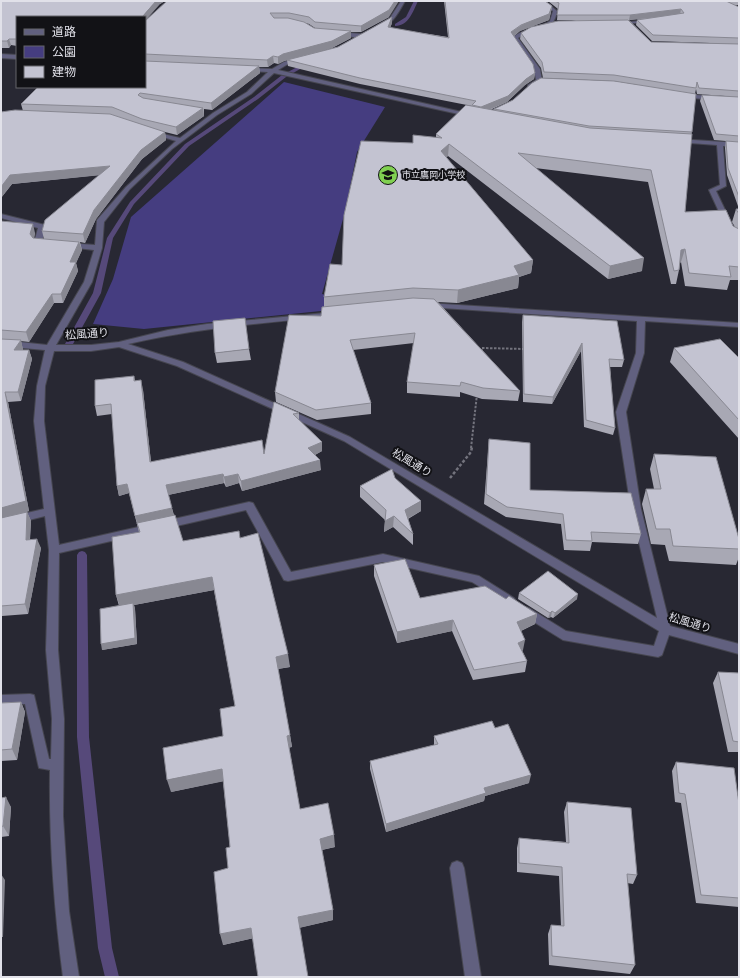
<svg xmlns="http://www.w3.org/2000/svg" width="740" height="978" font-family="Rubik,'Noto Sans JP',sans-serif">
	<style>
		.green { fill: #453d80 }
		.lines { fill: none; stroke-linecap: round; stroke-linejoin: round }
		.stream { fill: #56497a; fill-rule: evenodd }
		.minor-casing { stroke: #464650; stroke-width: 2 }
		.path-far1 { stroke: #73737d; stroke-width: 2; stroke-dasharray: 2.5 1.5; stroke-linecap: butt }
		.path { stroke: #73737d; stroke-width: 2.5; stroke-dasharray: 3 2; stroke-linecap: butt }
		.minor { fill: #61607f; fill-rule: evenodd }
		.wall { fill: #a8a8b4; fill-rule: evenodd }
		.shaded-wall { fill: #888892 }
		.building { fill: #c3c3d1; stroke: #888892 }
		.labels { text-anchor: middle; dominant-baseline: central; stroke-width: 4; stroke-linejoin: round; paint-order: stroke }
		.far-poi-label { font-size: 9px; fill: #e1e1e9; stroke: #121216; text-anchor: start }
		.street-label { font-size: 11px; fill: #e1e1e9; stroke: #121216 }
	</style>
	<rect width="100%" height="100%" fill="#282833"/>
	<!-- green -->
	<path class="green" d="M284 82 385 107 357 152 345 212 322 294 333 296 331 310 144 329 93 324 113 279 131 217Z"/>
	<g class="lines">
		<!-- stream -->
		<path class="stream" d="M414 1H418C413 11 409 26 395 26V24L406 17Z
			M305 63 309 64 286 77 258 99 189 146 134 204 113 238 101 293 73 344 72 346H66L65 344 93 293 107 238 130 202 185 144 254 97 282 75Z
			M82 551 85 552 87 555 89 737 112 948 119 977H105L98 948 77 737V555L79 552Z"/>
		<defs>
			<path id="minor" d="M401 1H405C399 11 392 27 378 27V25L390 18Z
				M540 1H545L557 11C554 34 534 27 518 38L540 69 542 81 530 88 528 87V85L536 80 534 69 512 38C523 28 539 29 550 21L553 11Z
				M651 20 653 22 619 24 617 23Z
				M338 32 362 34 365 36 362 38 336 35Z
				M1 54 17 55V59L1 58Z
				M300 57 303 59 302 60 288 64 278 70 475 115 472 117 274 73 251 94 217 115 172 149 130 189 104 222 102 248 92 282 56 345H91L119 342 168 330 207 324 336 312V316H333C264 323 196 328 128 344L183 362 350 437 657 618 631 509 616 412 636 353 637 321 427 307 423 305 427 303 739 323V327L645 321 644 353 626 412 641 509 670 626 739 644V654L669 635 662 655 658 657 563 640 521 614 519 611 521 608 525 607 529 608 566 631 654 646 659 631 344 441 177 366 119 347 91 351H54L45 386 44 421 59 545 249 502 253 503 291 572 383 554 479 576 514 598 516 601 514 604 510 605 472 582 383 562 288 581 284 580 246 510 59 553 58 650 64 719 63 816 69 911 79 977H63C54 908 49 840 50 770L39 768 38 764 25 704 1 705V695L30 694 34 695 49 759H51L52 719 46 650 49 550 45 516 1 527V519L44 509 34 421 37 386 45 350 1 346V340L47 345 84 282 94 250 68 247 64 245 68 243 95 245 97 220 126 187 176 141 150 133V131L180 138 213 113 247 92 268 72 247 71 245 70V68L272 69 284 62Z
				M682 94 739 98V102L680 97V95Z
				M678 139 739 143V147L723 146 726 186 716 191 737 235H739V239L735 240 731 238 709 190 720 185 717 145 676 142V140Z
				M1 214 45 225 46 227 42 241 52 244 48 246 35 245 34 243 38 228 1 218Z
				M457 861 462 863 464 868 481 977H465L450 868 452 863Z"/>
		</defs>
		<!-- minor casing -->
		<use href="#minor" class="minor-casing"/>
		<!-- path-far1 -->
		<path class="path-far1" d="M482 352V348L525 349
			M471 448 477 394"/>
		<!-- path -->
		<path class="path" d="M450 478 471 452 472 447"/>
		<!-- minor -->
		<use href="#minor" class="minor"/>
	</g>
	<!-- wall -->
	<path class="wall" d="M1 1H165L160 4 17 17V46L11 45 9 48H1Z
		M167 1 389 17 361 32H351V38L332 48 284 61 278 64 274 63 268 67H259L260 73 212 110 204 109V116L177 135 165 132 166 140 142 159 96 219 85 243 80 242 82 250 76 263 78 271 63 303H54L29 342 21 341 23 350H29L32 359 21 401 8 402 29 511 19 514 27 512 31 521 30 540 41 548 28 614 2 616 1 620V221L35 233 34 238 44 239 42 231 99 175 12 184 1 198V112L23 111 21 104 145 87V21ZM306 23 309 24 315 28H314Z
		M444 1H545L552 6 551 12 549 20 520 31 514 36 535 73 534 79 525 85 507 102 490 110H493L494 109 638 85 613 81 543 78 541 68 520 39 521 33 576 20H557L558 9 548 1H739V5H733L739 7V44L652 41 636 25 637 20 639 19 629 20 651 42 739 44V97L697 94 696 89 695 94 685 212 735 227 732 222 736 209H739L727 175 725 148 726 141 714 140 700 101 702 95 739 97V280H730L727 290 685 286 681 262 680 263 679 270 676 284H671L648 182 535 168 642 271 608 279 448 156 446 157 533 260 531 273 519 277 518 288 457 303 438 302 520 391 518 401 482 399 460 392V397L407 393V382L414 343 353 350 371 403V414L317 420 276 402 275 392 321 316 324 307V297L413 143 436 138V134L472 106 360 84 288 66 287 60 338 47 392 23 390 28 448 37Z
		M523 315 624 360 622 367H610L615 428 613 435 584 427 581 351 552 404 523 402 522 322Z
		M674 348 739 358V439L670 362Z
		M249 349 251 360 217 363 215 353Z
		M134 376 135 381 143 390 151 462 264 454 274 402 299 413V420L322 442V451L315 455 321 470 242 491 239 483 226 487 224 483 168 495 174 515 183 541 240 538 290 667 278 669 290 735 292 747H289L300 809 335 847 322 850 333 910V920L223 945 230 847 223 781 171 792 223 736 235 706 214 590 134 605 135 609 137 644 102 650 119 606 116 595 139 532 129 493 119 496 117 486 112 414 97 416 95 406Z
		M489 439 530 490 641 534 638 544 592 542 590 551 564 550 561 524 506 517 484 504Z
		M654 454 739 539V557L736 565 669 561 665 545 651 544 642 504 646 489H654L650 469Z
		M360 486 421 511 408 519 413 534V545L393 527 384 532 385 520 360 497Z
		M374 565 420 598 506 599 537 614 535 624 521 631 523 650 522 651 527 661 525 672 473 680 452 631 397 643 374 576Z
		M519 593 577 599 553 618 551 617 548 618 518 599Z
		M718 672 739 673V752H728L713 683Z
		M21 702 25 712 17 760 1 761V703Z
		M495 728 529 783 485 796 484 801 386 832 370 769V761L434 745V736Z
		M676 762 739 804V907L696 903 681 803 675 802 672 771Z
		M1 798 11 807 9 836 1 837Z
		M567 802 637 875 633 884 627 883 635 965 630 974 549 965 548 934 551 925 561 926 559 876 517 872V848L519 838 566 842 564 812Z"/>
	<!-- shaded-wall -->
	<path class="shaded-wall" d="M156 1H165L160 4 145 21V17H143V16Z
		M395 1H399L389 17 361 32V26Z
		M552 6 551 12 549 20 520 31 511 38V32Z
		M681 9 680 15 629 20 630 15Z
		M392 17V23L388 33V27Z
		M351 31V38L332 48 284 61 278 64V57L283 54Z
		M9 39 11 45 9 48 7 41Z
		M273 56 274 63 268 67 267 60Z
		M259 66 260 73 212 110 211 103Z
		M535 73 534 79 525 85 507 102 481 113V107Z
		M203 108 204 116 177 135 176 127Z
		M165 132 166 140 142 159 96 219 85 243 83 234 94 210 141 150Z
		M449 144 448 156 440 163 441 151Z
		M110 166 112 174 12 184 1 198V187L10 175Z
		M33 224 35 233 33 243 30 234Z
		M79 242 82 250 76 263 78 271 63 303 61 294 70 262Z
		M685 249 681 262 678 263 681 250Z
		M644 258 642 271 608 279 610 266Z
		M533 260 531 273 519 277 518 288 457 303 458 290 514 266Z
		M52 294 54 303 29 342 26 332Z
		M21 340 23 350 17 359 14 350Z
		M582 343 581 351 552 404 553 397Z
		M29 350 32 359 21 401 18 392Z
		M141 380 143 390 152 471 150 462Z
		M5 392 8 402 29 511 1 519Z
		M322 442V451L309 458 308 448Z
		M320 460 321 470 242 491 241 481Z
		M223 474 224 483 168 495 166 485Z
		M238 474 239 483 226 487 224 477Z
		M127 484 129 493 119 496 117 486Z
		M421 501V511L405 520V510Z
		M172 508 174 517 138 526 135 516Z
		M27 512 31 521 29 550 26 540Z
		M394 516 393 527 384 532 385 521Z
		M37 539 41 548 28 614 25 604Z
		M212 577 214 590 134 605 135 609 137 644 102 650 101 644 120 607 116 595Z
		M578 594 577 599 553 618 555 613Z
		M552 611 551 617 548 618 550 613Z
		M537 614 535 624 516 633 517 622Z
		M453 620 452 631 397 643V632Z
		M525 640 523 650 516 653 518 643Z
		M288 654 290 667 277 669 276 657Z
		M21 702 25 712 17 760 12 749Z
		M290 735 292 747 289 748 287 736Z
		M222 769 225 781 171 792 167 780Z
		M531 775 529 783 485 796 484 801 386 832V824L484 788Z
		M6 797 11 807 9 836 3 826Z
		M334 835 335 847 321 850 320 839Z
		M1 874 5 880 3 937H1Z
		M333 910V920L299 928 298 917Z
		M251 928 254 938 223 945 220 934Z"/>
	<!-- building -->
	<path class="building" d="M1 1H156L143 16V17H17V39H9L7 41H1Z
		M167 1H395L389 10 361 26 315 22 309 17 289 13H270L274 18H288L304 22 314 28 351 31 332 41 283 54 278 57 273 56 267 60 145 54V21Z
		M445 1H545L552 6 549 14 521 25 511 32 533 64 535 73 526 79 508 96 481 107 472 105 476 101 360 78 287 60 338 47 392 17 388 27 449 38Z
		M555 1H726L739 7V38L653 35 637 20 684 13 681 9 630 15H557L559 3Z
		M628 20 651 42 739 44V91L699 88 697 82 696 88 689 87 614 75 544 72 542 62 521 33 531 27 558 21Z
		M145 61 259 66 211 103 140 93 138 95 143 98 203 108 176 127 142 119 112 107 21 104 38 87H145Z
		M541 78 614 81 696 94 692 132 589 126 494 109 513 100 532 83Z
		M702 95 739 97V136L716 134Z
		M466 105 590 128 692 134 685 212 726 210 733 226 739 229V267L729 266 731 277 689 273 685 249 681 250 679 270 674 271 651 170 518 153 644 258 610 266 449 144 441 151 533 260 514 266 519 275 458 290 413 288 324 297 330 264 342 265 344 215 361 141 413 143V135L442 138 436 134Z
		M15 110 110 114 165 132 141 150 94 210 83 234 42 231 45 220 110 166 10 175 1 187V112Z
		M726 141 739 142V197L728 168Z
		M736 209H739V214Z
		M1 221 33 224 30 234 33 238 79 242 70 262H76L61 294H52L26 332 1 330Z
		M413 298 434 299 520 391 483 388 461 382 460 386 407 382 415 333 350 340 371 403 316 410 275 392 289 315 321 316 322 307Z
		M523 315 617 321 624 360 609 359 615 428 586 420 582 343 553 397 524 394Z
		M245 318 249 349 215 353 213 321Z
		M1 339 21 340 14 350H29L18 392H5L26 501 1 508Z
		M720 339 739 358V420L674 348Z
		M134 376V381L141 380 150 462 262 440 264 454 274 402 299 413 293 414 322 442 308 448 320 460 241 481 238 474 224 477 223 474 166 485 172 508 135 516 127 484 117 486 111 404 95 406V380Z
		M489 439 530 443V490L631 493 641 534 591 532 592 541 566 540 563 514 507 507 486 494Z
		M654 454 716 457 739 539V549L673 546 670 529H656L646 489H661Z
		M392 469 395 478 421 501 405 510 413 534 394 516 385 521 386 510 360 486Z
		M27 512 26 540 37 539 25 604 1 606V518Z
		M175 515 183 541 239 531 240 538 258 533 288 654 276 657 290 735 287 736 300 809 328 803 334 835 320 839 333 910 298 917 308 977H258L251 928 220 934 214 872 228 868 226 848 230 847 222 769 167 780 163 748 223 736 220 709 235 706 212 577 116 595 112 537 140 532 137 523Z
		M405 559 420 598 485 586 506 599 509 596 537 614 517 622 525 640 518 643 527 661 474 670 453 620 397 632 374 565Z
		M548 571 578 594 555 613 552 611 550 613 519 593Z
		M133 603 135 638 101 644 100 609Z
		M718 672 739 673V742L733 741Z
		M21 702 12 749 1 750V703Z
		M492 721 495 728 508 724 531 775 484 788 486 793 386 824 370 761 438 744 434 736Z
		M676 762 734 768 739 804V898L701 895 685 794 679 793Z
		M6 797 3 826 1 827V798Z
		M567 802 631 808 637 875 627 874 635 965 552 956 551 925 564 926 562 867 519 863V838L569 843Z"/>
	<!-- icons -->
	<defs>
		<symbol id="school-disc" viewBox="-11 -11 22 22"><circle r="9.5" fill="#80d051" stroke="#121216"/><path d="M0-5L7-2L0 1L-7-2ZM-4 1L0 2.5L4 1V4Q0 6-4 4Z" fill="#111"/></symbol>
	</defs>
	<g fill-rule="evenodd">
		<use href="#school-disc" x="377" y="164" width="22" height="22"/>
	</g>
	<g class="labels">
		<!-- far-poi labels -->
		<g class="far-poi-label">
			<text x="402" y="175">市立鷹岡小学校</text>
		</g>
		<!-- street labels -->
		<g class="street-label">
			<text transform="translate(87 334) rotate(-4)">松風通り</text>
			<text transform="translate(412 463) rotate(31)">松風通り</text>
			<text transform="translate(690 623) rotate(17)">松風通り</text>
		</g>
	</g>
	<!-- border -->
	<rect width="740" height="978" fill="none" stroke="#e1e1e9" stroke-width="4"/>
	<!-- legend -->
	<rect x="16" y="16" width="130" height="72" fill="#121216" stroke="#65656a"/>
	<rect x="24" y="29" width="20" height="6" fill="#61607f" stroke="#65656a"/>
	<text x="52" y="36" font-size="12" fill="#e1e1e9">道路</text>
	<rect x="24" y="46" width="20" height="12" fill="#453d80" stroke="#65656a"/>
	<text x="52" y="56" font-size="12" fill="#e1e1e9">公園</text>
	<rect x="24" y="66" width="20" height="12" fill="#c3c3d1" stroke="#65656a"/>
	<text x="52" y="76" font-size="12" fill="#e1e1e9">建物</text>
</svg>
